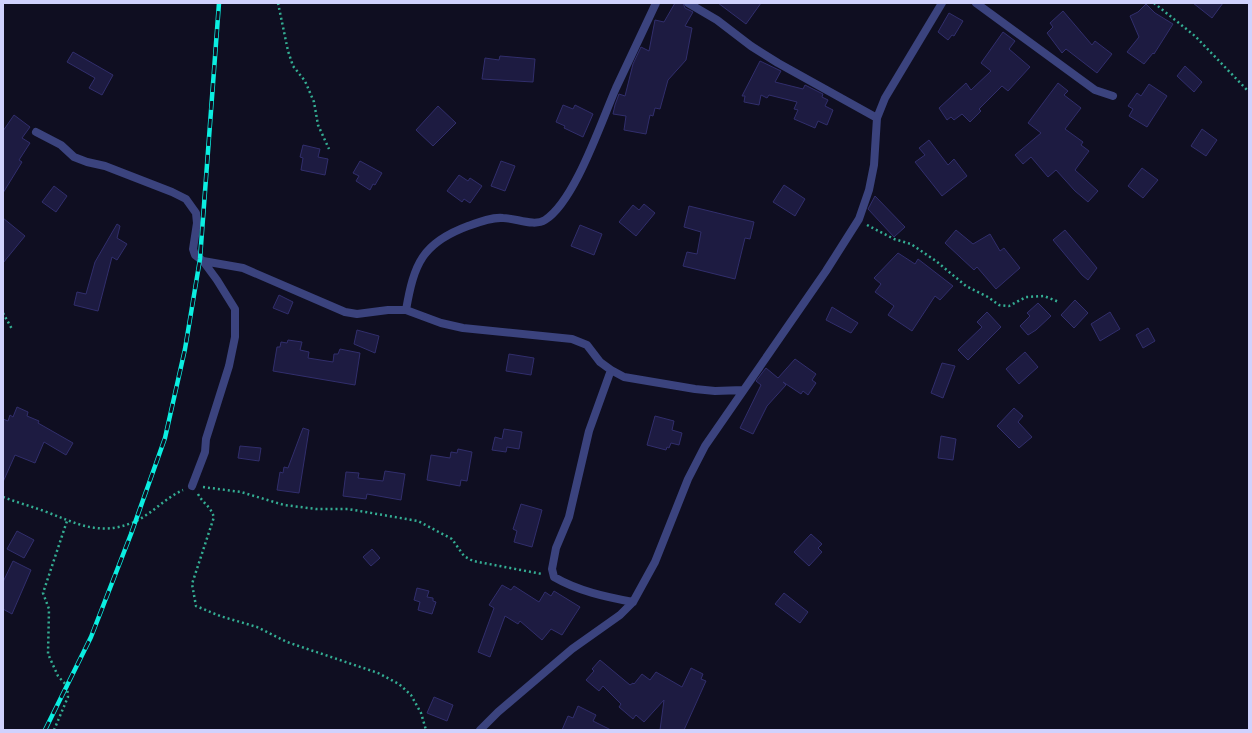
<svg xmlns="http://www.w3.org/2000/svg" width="1252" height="733" font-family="Arial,sans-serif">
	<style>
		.building { fill: #1d1b41; stroke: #312e6c }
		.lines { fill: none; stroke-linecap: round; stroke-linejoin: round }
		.path { stroke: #34ad93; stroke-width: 2.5; stroke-dasharray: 2 3; stroke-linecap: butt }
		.street { stroke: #3b437e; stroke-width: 8 }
		.rail-casing { stroke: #0beee1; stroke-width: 4.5 }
		.rail { stroke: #0f0e21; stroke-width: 3; stroke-dasharray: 9; stroke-linecap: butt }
	</style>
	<rect width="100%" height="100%" fill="#0f0e21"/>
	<!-- building -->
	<path class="building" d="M675 3H683L685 8 693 12 685 26 692 28 686 60 668 80 660 109 655 108 653 116 650 115 646 134 624 130 626 116 613 114 615 105 619 94 625 96 633 64 641 47 649 51 655 20 664 22Z
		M718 3H761L746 24Z
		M1193 3H1223L1212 18Z
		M1146 4 1155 13 1173 24 1154 54 1153 53 1144 64 1127 52 1139 37 1130 16 1138 12Z
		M1063 11 1092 45 1095 41 1112 54 1097 73 1066 49 1062 53 1047 33 1053 27 1050 23Z
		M949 13 963 21 954 36 952 35 948 40 938 32Z
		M1003 32 1015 41 1009 49 1030 67 1008 91 1002 86 979 109 981 111 970 122 962 114 954 120 951 117 947 120 939 108 966 83 971 90 991 71 981 63Z
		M73 52 113 75 102 95 89 88 95 78 67 62Z
		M500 56 535 59 533 82 482 79 485 58 499 60Z
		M760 61 781 71 775 82 803 89 805 85 823 94 822 97 828 100 825 106 833 110 827 125 818 121 815 128 794 119 798 110 794 109 797 102 769 95 767 98 761 95 759 105 744 102 745 96H742Z
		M1185 66 1202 82 1194 92 1177 76Z
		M1058 83 1068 91 1064 95 1081 108 1065 129 1083 142 1081 145 1089 151 1075 170 1098 191 1088 202 1075 191 1056 170 1048 177 1031 157 1023 164 1015 155 1041 133 1028 123Z
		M1149 84 1167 96 1147 127 1129 116 1133 109 1128 106 1137 93 1141 96Z
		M563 105 573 109 575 105 593 114 583 137 564 128 565 126 556 122Z
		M438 106 456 123 433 146 416 130Z
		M14 115 30 127 22 138 30 143 19 160 22 162 3 193V131Z
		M1202 129 1217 140 1206 156 1191 146Z
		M929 140 948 165 954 159 967 176 942 196 915 162 925 155 919 148Z
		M303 145 320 149 318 157 328 159 325 175 301 170 303 158 300 157Z
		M360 161 382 173 375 185 373 184 370 190 356 181 359 176 353 173Z
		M501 161 515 166 505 191 491 186Z
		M1142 168 1158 180 1143 198 1128 186Z
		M459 175 468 181 470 178 482 186 470 203 464 199 462 202 447 191Z
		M784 185 805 199 795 216 773 202Z
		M54 186 67 196 56 212 42 202Z
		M875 196 905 227 894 237 868 209Z
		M644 204 655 213 636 236 619 222 633 205 639 210Z
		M689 206 754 222 750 239 745 238 735 279 683 266 687 252 697 254 701 232 684 227Z
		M3 218 25 236 3 263Z
		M117 224 120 226 117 238 127 244 117 260 112 257 98 311 74 305 77 292 86 294 95 262Z
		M580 225 602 234 594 255 571 246Z
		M956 230 973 244 990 234 1000 251 1004 248 1020 268 996 289 977 267 974 270 945 243Z
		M1065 230 1097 268 1088 280 1082 275 1053 240Z
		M898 253 915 264 918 259 953 286 940 300 935 296 912 331 888 315 894 306 875 292 881 284 874 278Z
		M279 295 293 302 288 314 273 308Z
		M1075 300 1088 313 1074 328 1061 315Z
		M1038 303 1051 316 1036 330 1028 335 1020 326 1030 316 1027 313Z
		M832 307 858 323 851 333 826 320Z
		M987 312 1001 327 968 360 958 350 982 327 977 322Z
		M1110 312 1120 329 1100 341 1091 324Z
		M1148 328 1155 341 1143 348 1136 335Z
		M357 330 379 336 375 353 354 344Z
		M288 340 302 342 300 350 309 352 308 358 333 362 334 354H338L340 349 360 353 355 385 273 371 277 347H280L281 342 287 343Z
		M1025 352 1038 367 1019 384 1006 369Z
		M509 354 534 358 531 375 506 371Z
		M795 359 816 374 812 380 816 383 808 395 803 391 801 394 783 382 786 385 767 406 753 434 740 428 761 385 756 381 762 373 766 368 778 378Z
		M942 363 955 366 943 398 931 393Z
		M17 407 28 412 27 416 39 421 38 423 73 443 66 455 44 442 35 463 15 455 3 482V419L8 421 10 415 13 417Z
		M1014 408 1023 416 1018 422 1032 437 1019 448 997 426Z
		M655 416 674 421 672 430 682 433 679 445 671 443 669 448 667 447 666 450 647 445Z
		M303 428 309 430 299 493 277 490 280 472 283 473 284 467 288 468Z
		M504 429 522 432 519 449 507 447 506 452 492 450 495 437 502 439Z
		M941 436 956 439 953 460 938 458Z
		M240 446 261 448 259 461 238 458Z
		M458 449 472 452 467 481 461 480 460 486 427 480 431 455 450 458 451 452 457 453Z
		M385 471 405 474 401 500 367 494 366 499 343 496 346 472 359 473 358 478 383 481Z
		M521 504 542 510 532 547 514 542 517 531 513 529Z
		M17 531 34 540 24 558 7 549Z
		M811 534 822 544 818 548 822 552 809 566 794 552Z
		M372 549 380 558 371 566 363 557Z
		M13 561 31 570 12 614 3 609V582Z
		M502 585 511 590 514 586 539 602 545 592 551 596 554 591 580 607 562 635 551 629 542 640 520 621 518 624 505 616 490 657 478 652 494 608 489 605Z
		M417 588 429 591 427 597 433 598V601L436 602 432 614 418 610 420 602 414 600Z
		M784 593 808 612 800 623 775 604Z
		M600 660 630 685 633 683 634 684 642 674 650 680 656 672 682 687 691 668 703 674 701 679 706 681 684 730H660L664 700 644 722 636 715 633 719 619 707 621 704 603 686 599 691 586 680 594 671 592 669Z
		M434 697 453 705 447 721 427 713Z
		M578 706 596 715 593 721 611 730H562L568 716 573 718Z"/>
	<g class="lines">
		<!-- path -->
		<path class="path" d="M278 3 288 51 293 66 305 81 314 102 318 125 329 149
			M1154 3 1195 36 1249 92
			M867 225 894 239 911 244 936 261 966 286 988 297 999 305 1009 306 1026 297 1044 296 1059 302
			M3 313 12 329
			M203 487 241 492 284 505 316 509H348L418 521 452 539 464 556 473 561 542 574
			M198 494C204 505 209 504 214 517L192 584 196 606 220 616 257 627 287 642 378 673 399 684 411 695 421 713 426 730
			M3 497C16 502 30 506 44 511 76 523 99 537 134 522 152 514 165 498 183 490
			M54 730 68 697 67 686 58 676 48 654 49 609 43 593 67 521"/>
		<!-- street -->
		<path class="street" d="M688 3 717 20 751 46 778 63 877 118
			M976 3 1095 90 1113 96
			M36 132 61 145 74 157 87 162 105 166 172 192 186 199 196 213 197 223 193 249 195 255 203 261 217 280 235 309V337L229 366 206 439 205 452 192 486
			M203 261 243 268 345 312 357 314 388 310H406L441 323 463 328 572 339 587 345 600 362 611 370 624 377 695 389 715 391 743 390
			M406 310C414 264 422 243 468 226 479 222 492 217 503 218 516 218 534 227 545 220 575 201 601 122 616 88 629 60 643 31 656 3
			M611 370 589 431 569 517 556 548 552 569 554 577C578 591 606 597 633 602
			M480 730 498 712 572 649 620 615 633 602 655 562 688 479 705 446 826 271 859 219 869 190 874 165 877 118 885 98 942 3"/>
		<defs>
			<path id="rail" d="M45 730 91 637 131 534 165 438 185 349 200 259 219 3"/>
		</defs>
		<!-- rail casing -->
		<use href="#rail" class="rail-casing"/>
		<!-- rail -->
		<use href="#rail" class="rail"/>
	</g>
	<!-- border -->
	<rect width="1252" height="733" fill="none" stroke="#d0d2fd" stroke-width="8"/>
</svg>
